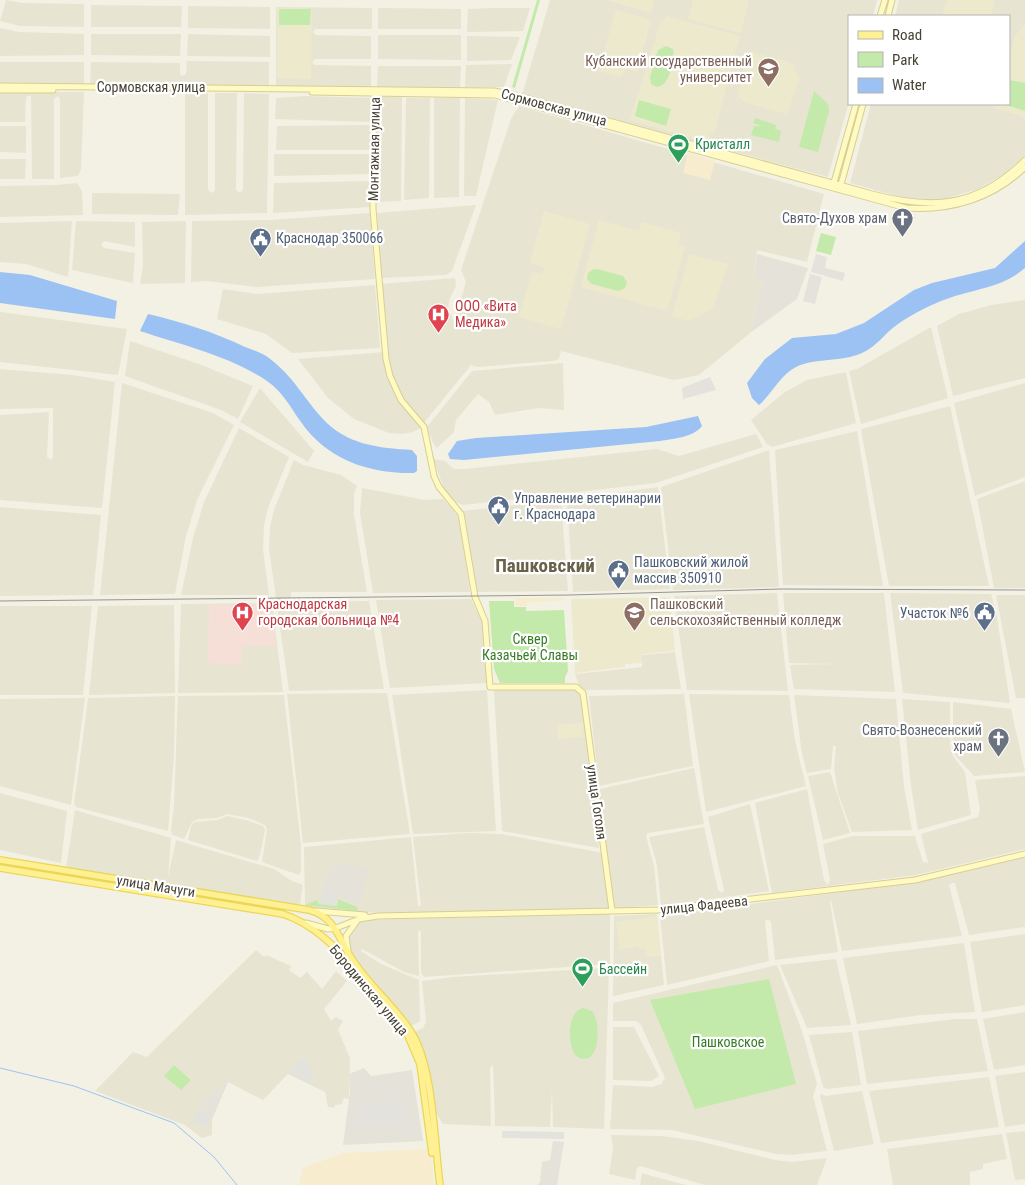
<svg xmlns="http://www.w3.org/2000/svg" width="1025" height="1185" font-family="'Roboto Condensed',sans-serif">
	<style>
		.residential { fill: #e8e4d2 }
		.commercial { fill: #f7ecce }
		.industrial { fill: #e5e2d9 }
		.education { fill: #ede9cd }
		.medical { fill: #f5dfd7 }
		.green { fill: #c3eaaa }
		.parking { fill: #e4e2dd }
		.water { fill: #9cc2f4 }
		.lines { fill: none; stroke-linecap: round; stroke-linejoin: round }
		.stream { stroke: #9cc2f4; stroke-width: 1 }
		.secondary-casing { stroke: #d6cf91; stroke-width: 7 }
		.primary-casing { stroke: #ead65b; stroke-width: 8 }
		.secondary { stroke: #fffac2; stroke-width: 5 }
		.primary { stroke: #fff191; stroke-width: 5.5 }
		.tram { stroke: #959595; stroke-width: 1 }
		.labels { text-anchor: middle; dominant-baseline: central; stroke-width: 4.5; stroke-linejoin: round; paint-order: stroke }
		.education-label { font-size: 14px; fill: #785e54; stroke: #fff; text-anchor: end }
		.street-label { font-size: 14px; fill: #464234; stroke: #fff }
		.leisure-label { font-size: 14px; fill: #27864d; stroke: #fff; text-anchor: start }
		.worship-label { font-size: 14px; fill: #5b616d; stroke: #fff; text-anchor: end }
		.service-label { font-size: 14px; fill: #4e5e75; stroke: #fff; text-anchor: start }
		.health-label { font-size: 14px; fill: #be3a42; stroke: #fff; text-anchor: start }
		.park-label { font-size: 14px; fill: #377b24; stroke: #fff }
		.district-label { font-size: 19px; font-weight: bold; fill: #69624a; stroke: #fff }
	</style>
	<rect width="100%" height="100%" fill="#f3f1e4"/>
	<!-- residential -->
	<path class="residential" d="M6 0 23 3 84 4V27L20 26 0 21Z
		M550 0H877L873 16H849V102L828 177 522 95Z
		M899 0H1025V155L1003 175 978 189 945 199 925 201 908 199 850 183 871 104H1009V16H895Z
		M91 5 182 6 181 27H91Z
		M188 6 270 7V29L188 28Z
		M276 7 372 8V29H315L313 32 315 35 371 36V59H315L312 62 315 65 371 66V88L276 87Z
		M378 8 461 9V29H378Z
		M495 8H530L523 31 467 32 468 9Z
		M0 28 19 32 84 34V55L0 56Z
		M91 34H181L180 56 91 55Z
		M188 34 270 36V57L187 56Z
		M378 35H461V60L378 59Z
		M467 36 520 37 511 60 467 61Z
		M187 61 269 62V87L90 86 91 62 180 63V74L183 76 186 74Z
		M0 62H84V86L0 85Z
		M512 64 504 87H465L466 65Z
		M378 66H461L460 87H377Z
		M0 92H84L81 169 78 176 60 178V99L58 96 54 99V179H32L31 95 26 97 25 122H0Z
		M185 93H208V190L212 193 215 190V93H237L236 190 240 193 243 190 244 93 269 94 267 213 185 215Z
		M305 96 371 98V122L275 119 276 98Z
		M377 96 402 97 401 201 376 202Z
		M406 98H430L429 198 404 200Z
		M434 98H460L459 197 434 198Z
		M465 98 498 100 476 196H464Z
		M519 106 824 194 807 262 757 250 754 273 763 282 750 333 699 375 674 380 561 351 559 359 553 361 478 367 471 365 423 424 401 397 392 376 386 348 381 284 455 278 456 286 450 298 448 309 454 322 466 282 461 270 511 119Z
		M371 125V150H276L277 126Z
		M0 126H26V153L0 152Z
		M274 154H370V174L274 176Z
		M0 159H26L25 179H0Z
		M370 181V207L273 213 274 183Z
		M77 183 82 191 83 215 0 217V186L57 185Z
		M92 193 180 194 178 215 92 214Z
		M476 205 452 271 446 275 381 278 377 213Z
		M370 213 375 279 257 287 207 281 191 282 192 221 270 220Z
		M72 221 68 277 26 264 0 262V223Z
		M76 221 135 222V247L104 241 101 245 104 248 135 253 133 283 72 270Z
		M186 221 185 283 140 284 143 266 142 222Z
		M375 285 380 348 292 353 266 334 217 319 223 289 257 294Z
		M1025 300V378L953 396 937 326 959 314 991 305Z
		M0 312 127 329 118 375 0 362Z
		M931 327 948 398 861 424 849 371 857 369Z
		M130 341 199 364 253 386 238 419 221 410 125 376Z
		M384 352 389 376 421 428 413 432 402 434 389 433 354 419 328 398 298 359Z
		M563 363 564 410 538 408 495 415 489 402 478 394 456 420 454 432 437 448 433 443 427 427 472 371Z
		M0 369 73 375 115 382 102 508 0 500V415L49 412 47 457 51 460 53 457V408L0 409Z
		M846 372 856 423 772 447 767 444 751 420 785 392 807 380Z
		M122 383 213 413 234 425 197 500 186 536 175 594 100 595Z
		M1025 383V477L975 496 954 403Z
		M260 388 314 451 308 462 240 422Z
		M950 406 989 586H889L861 429Z
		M239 428 289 457 268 508 264 526 263 549 269 595H181L193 538 204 502Z
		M857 431 883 586 783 585 775 450Z
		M756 434 763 447 656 483 463 505 448 499 433 459 445 461 454 469H464L657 449 679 456Z
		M769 450 779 587 673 590 661 487Z
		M294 460 303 465 341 475 357 486 354 493V514L367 592H291V602L369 601 384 689 289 691 269 549 270 527 274 510Z
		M1025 481V588H994L977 499Z
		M658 487 670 589 573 592 567 500Z
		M362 488 425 500 443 499 454 511 459 519 470 592 373 593 360 513Z
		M561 500 568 591 475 592 463 511Z
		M0 507 101 515 93 595 0 596Z
		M777 593 788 691 687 690 674 596Z
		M783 593H884L895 692 794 689 790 665 837 664 789 663Z
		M890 593 991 594 997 617 1010 703 903 693Z
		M996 595H1025V698H1016Z
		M471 599 482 622 488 683 390 688 376 600Z
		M272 603 283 692 178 693 181 604Z
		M174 605 175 693 89 695 98 606Z
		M0 606H92L83 695H0Z
		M675 652 681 689 585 690 579 685 576 677 575 674 642 667V655Z
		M487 690 496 831 413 834 392 695Z
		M494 690H575L581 695 599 848 502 831Z
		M387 693 410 834 303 843 287 694Z
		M684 694 693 766 599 786 589 696Z
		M689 694 789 695 795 741 806 786 706 812Z
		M284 695 301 845V870L299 875 262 862 267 829 265 825 248 818 227 814 217 818 198 819 192 822 184 839 173 835 171 831 174 804 178 696Z
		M794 695 896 699 904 787 912 830 852 832 838 793 834 769 836 746H833L831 769 807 773 802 754Z
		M175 696 174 756 168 831 76 807 74 804 88 698Z
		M85 698 71 805 0 786V699Z
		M902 699 950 702V748L953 756 965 772 971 815 918 830 911 786Z
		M953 702 1011 709 1025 772 974 776 955 755 953 747Z
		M694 768 704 824 648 833 646 836 654 866 658 905 617 908 613 906 600 789Z
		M830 772 850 833 823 840 808 776Z
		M1025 776V849L916 875 772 893 755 803 807 789 824 880 828 885 830 880 823 844 853 836H915L923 862 928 863 921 834 978 817 980 810 975 780Z
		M0 793 67 811 61 863 0 850Z
		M750 804 769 891 661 906 657 865 649 837 704 827 718 890 722 893 724 891 708 817Z
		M75 810 171 838 168 877 176 840 274 869 292 881 303 885 300 904 297 906 66 868Z
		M227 816 246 820 263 826 265 830 260 855 257 861 188 840 191 826 194 822 217 820Z
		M469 833 501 834 603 853 610 905 608 908 561 910 378 913 305 907 304 847 411 837 418 906H421L413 837Z
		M1025 857V927L969 935 955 883H952L949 885 962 936 842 951 831 900 830 902 838 952 775 960 771 922 768 919 765 921 769 961 667 985 660 916 915 882Z
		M608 914 610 916V964L424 977 421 972V932L418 930 419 976 404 972 362 949 361 951 381 964 419 980 420 1021 411 1026 357 963 347 944 348 935 358 921 364 920Z
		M657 914 664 985 613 996 614 916Z
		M1025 934V1005L982 1012 970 942Z
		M964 943 975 1012 921 1015 857 1024 843 958Z
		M256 950 264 957 266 955 291 966 289 970 300 978 307 972 322 989 336 971 347 981 324 1009 331 1021 336 1017 343 1021 338 1030 350 1058 349 1099 344 1098 342 1104 335 1105V1108L328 1107 325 1092 288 1074 263 1100 228 1082 212 1120V1135L202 1138 185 1125 95 1091 133 1052 147 1057Z
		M836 959 851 1025 807 1028 780 965Z
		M777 965 802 1031 817 1084 813 1096 827 1151 791 1155 776 1154 672 1130 610 1129 613 1085 652 1087 661 1084 665 1078 641 1025 636 1021H613V1003Z
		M604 968 609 969 604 1129 553 1127 552 1089 550 1127 495 1126 493 1065 490 1068 491 1126 443 1124 435 1111 429 1069 421 1044 415 1032 423 1028 426 1022 422 981 453 977Z
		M1025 1012V1065L994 1070 983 1019Z
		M955 1019H977L988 1071 867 1084 858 1031Z
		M613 1027H634L659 1076 651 1081 613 1080Z
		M852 1032 861 1085 827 1089 823 1087 809 1035Z
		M1025 1072V1124L1005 1127 995 1076Z
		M989 1077 999 1127 881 1143 869 1091Z
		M862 1091 874 1144 834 1151 820 1096 821 1094 826 1096Z
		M1025 1131V1179L1015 1180 1006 1133Z
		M1002 1134 1007 1159 983 1164V1169L970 1172V1185H893L887 1149Z
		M611 1135 662 1136 698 1141 775 1160 792 1162 827 1158 817 1185H705L640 1166 637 1168 635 1180 609 1174 613 1149Z
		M642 1173 659 1178 686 1185H640Z"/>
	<!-- commercial -->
	<path class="commercial" d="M688 153 715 161 710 180 683 173Z
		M515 598H563L565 600 526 603V606H515Z
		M430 1149 434 1185H299L303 1168 343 1153Z"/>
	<!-- industrial -->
	<path class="industrial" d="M757 254 808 268 797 299 750 333 763 282 754 274Z
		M334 863 369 868 360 903 349 902 338 896 339 893 323 888 329 870 334 871Z
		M364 1068 371 1076 412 1070 423 1141 343 1145 350 1091 349 1074Z
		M553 1141 564 1142 557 1185H537L540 1182 542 1162 550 1160Z"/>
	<!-- education -->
	<path class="education" d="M607 0H654L651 13Z
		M693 0H749L741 33 688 19Z
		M947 0H995L991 16H942Z
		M278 8 312 9 311 79 277 78Z
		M616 10 651 20 637 72 626 69 621 77 598 71Z
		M666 16 740 36 714 134H710L708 143 630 120 661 20 664 21Z
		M1025 24V117L994 108 995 104H1009V57L1015 36Z
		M749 51 795 64 794 70 798 72 797 76 800 77 787 114 743 102 742 99 737 98Z
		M544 211 590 224 561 329 519 317 532 271 540 274 546 268 530 263Z
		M599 220 639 231 642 222 681 233 678 245 685 247 667 311 581 287Z
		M689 254 728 264 713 308 689 321 672 316Z
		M670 597 675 651 642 654V663L625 664V667L575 673 571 599Z
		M583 723 584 737 558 739 557 725Z
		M657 916 661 956 647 957 646 949H639V946L620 950 616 922Z"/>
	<!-- medical -->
	<path class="medical" d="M271 604 276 646H242L241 665 208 663 209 605Z"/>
	<!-- green -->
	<path class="green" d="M537 0H540L515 88 512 87Z
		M279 9H311L310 25H279Z
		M666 46 673 49C676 60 667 97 651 84L650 77 658 50Z
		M1009 80 1025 83V111L1004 104H1009Z
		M814 91 828 104 829 111 818 152 799 147Z
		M639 100 671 109 666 126 635 116Z
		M755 118 776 125 775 129 781 131 779 142 751 135 754 126H762L753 123Z
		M821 233 836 237 831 255 816 251Z
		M597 269 623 276 627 282 625 288 618 291 592 284 587 279 588 273 592 270Z
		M489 601H514V607H526V611L564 610 568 671 565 677V683H500L494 669Z
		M338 899 357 907 358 911 305 905 317 900 319 904 336 906Z
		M769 979 796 1084 695 1109 650 1000Z
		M583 1008 592 1011C602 1023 600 1071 576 1056 567 1046 567 1011 583 1008Z
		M174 1065 191 1080 181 1090 164 1076Z"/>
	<!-- parking -->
	<path class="parking" d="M816 254 827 257 825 268 845 273 843 281 811 272Z
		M810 274 822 277 815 304 803 301Z
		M710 377 716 390 683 399 682 388Z
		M323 888 339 893 337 906 319 904Z
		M302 1058 307 1060 315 1078 308 1083 288 1074Z
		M226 1081 228 1082 207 1128 193 1121 199 1108 206 1111 213 1098 204 1107 201 1106 218 1087 220 1089 215 1095 219 1097Z
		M401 1101 403 1109H409L410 1123 354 1129 356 1107Z
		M502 1131 564 1132V1139L502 1138Z"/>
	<!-- water -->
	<path class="water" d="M1025 241V268C1001 289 970 289 941 301 926 307 907 317 894 327 885 334 877 345 866 351 845 363 816 357 796 367 780 375 772 394 759 405L752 398 747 383 765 359 792 338 836 334 864 323 914 290 932 283 995 268Z
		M0 272 30 275 117 301 115 319 0 303Z
		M148 314C182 322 214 332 245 347 253 350 263 353 269 358 293 376 303 397 322 418 346 445 379 448 412 450L417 456V471L414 473C370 474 327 460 301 422 290 407 283 392 267 381 230 356 182 345 140 331Z
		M698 416 702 426C694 437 673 439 660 441L464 460 450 459 448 454 457 441 476 438 646 427Z"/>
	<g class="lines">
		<!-- stream -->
		<path class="stream" d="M0 1068 74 1086 174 1123 214 1157 237 1185"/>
		<defs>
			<path id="secondary" d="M880 16 885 0
				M888 16 892 0
				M0 86 494 91 515 95 872 194C933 210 978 207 1025 160
				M0 90H53
				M312 92 495 95 906 208C950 211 993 199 1025 167
				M374 92 373 209 386 359 390 376 401 400 424 427 434 476 439 487 461 514 475 597 485 621 490 687H576L583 693 612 911
				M833 186 856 104
				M840 188 863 104
				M316 911 365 915
				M306 923 328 929 336 928 359 919 378 916 657 910 915 880 1025 854
				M348 951 346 936 357 921"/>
			<path id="primary" d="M0 860 309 910C334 916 338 937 350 956 366 983 392 1003 410 1030 434 1065 434 1142 440 1185
				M0 868 283 914C313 924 336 947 356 970
				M376 995 390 1010
				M405 1029 420 1064 432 1153"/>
		</defs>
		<!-- secondary casing -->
		<use href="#secondary" class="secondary-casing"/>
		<!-- primary casing -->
		<use href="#primary" class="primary-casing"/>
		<!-- secondary -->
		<use href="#secondary" class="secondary"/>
		<!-- primary -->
		<use href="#primary" class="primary"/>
		<!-- tram -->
		<path class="tram" d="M0 601 570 595 781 589 1025 590"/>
	</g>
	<!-- icons -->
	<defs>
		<symbol id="university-pin" viewBox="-11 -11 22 30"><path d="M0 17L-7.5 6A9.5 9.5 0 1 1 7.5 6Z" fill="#8d6e63" stroke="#fff"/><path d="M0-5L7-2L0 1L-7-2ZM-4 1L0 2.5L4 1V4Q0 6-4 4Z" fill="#fff"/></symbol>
		<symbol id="stadium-pin" viewBox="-11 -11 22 30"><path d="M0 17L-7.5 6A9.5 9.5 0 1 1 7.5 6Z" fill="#2e9e5b" stroke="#fff"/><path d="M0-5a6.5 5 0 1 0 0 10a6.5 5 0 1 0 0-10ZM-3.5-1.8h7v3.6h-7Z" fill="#fff"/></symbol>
		<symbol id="church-pin" viewBox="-11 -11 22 30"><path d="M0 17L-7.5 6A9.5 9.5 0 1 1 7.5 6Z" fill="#6b7280" stroke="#fff"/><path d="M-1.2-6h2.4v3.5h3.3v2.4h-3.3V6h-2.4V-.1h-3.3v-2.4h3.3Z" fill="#fff"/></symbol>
		<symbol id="civic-pin" viewBox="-11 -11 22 30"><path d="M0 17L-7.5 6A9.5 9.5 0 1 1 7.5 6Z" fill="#5c6f8a" stroke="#fff"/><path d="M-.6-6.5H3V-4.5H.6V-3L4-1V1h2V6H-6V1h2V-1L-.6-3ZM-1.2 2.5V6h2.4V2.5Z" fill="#fff"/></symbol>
		<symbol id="hospital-pin" viewBox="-11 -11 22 30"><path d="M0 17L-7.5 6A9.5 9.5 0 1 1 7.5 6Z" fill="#e0444e" stroke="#fff"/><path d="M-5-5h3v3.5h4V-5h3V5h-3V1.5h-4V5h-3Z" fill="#fff"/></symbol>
	</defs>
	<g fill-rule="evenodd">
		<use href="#university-pin" x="756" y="56" width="25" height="34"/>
		<use href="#stadium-pin" x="666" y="132" width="25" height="34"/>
		<use href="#church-pin" x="890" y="206" width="25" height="34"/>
		<use href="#civic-pin" x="248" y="226" width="25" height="34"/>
		<use href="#hospital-pin" x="426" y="302" width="25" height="34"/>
		<use href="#civic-pin" x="486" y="494" width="25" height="34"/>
		<use href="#civic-pin" x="606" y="558" width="25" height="34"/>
		<use href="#hospital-pin" x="230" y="600" width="25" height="34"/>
		<use href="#university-pin" x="622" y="600" width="25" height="34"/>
		<use href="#civic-pin" x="972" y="600" width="25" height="34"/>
		<use href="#church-pin" x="986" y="726" width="25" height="34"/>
		<use href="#stadium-pin" x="570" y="956" width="25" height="34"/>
	</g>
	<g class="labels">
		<!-- education labels -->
		<g class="education-label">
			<text x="752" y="61">Кубанский государственный<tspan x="752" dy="16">университет</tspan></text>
			<text x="650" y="604" text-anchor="start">Пашковский<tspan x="650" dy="16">сельскохозяйственный колледж</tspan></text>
		</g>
		<!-- street labels -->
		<g class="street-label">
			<text x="151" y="87">Сормовская улица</text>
			<text transform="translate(554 107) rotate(15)">Сормовская улица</text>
			<text transform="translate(374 149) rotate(-89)">Монтажная улица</text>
			<text transform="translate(597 802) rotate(82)">улица Гоголя</text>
			<text transform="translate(156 886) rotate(9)">улица Мачуги</text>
			<text transform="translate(704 905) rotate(-6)">улица Фадеева</text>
			<text transform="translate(369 990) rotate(50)">Бородинская улица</text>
		</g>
		<!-- leisure labels -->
		<g class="leisure-label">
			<text x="695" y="144">Кристалл</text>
			<text x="599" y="969">Бассейн</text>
		</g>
		<!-- worship labels -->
		<g class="worship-label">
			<text x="887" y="218">Свято-Духов храм</text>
			<text x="982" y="730">Свято-Вознесенский<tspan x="982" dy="16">храм</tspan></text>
		</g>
		<!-- service labels -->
		<g class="service-label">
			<text x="276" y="238">Краснодар 350066</text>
			<text x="514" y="498">Управление ветеринарии<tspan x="514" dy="16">г. Краснодара</tspan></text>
			<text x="634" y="562">Пашковский жилой<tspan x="634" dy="16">массив 350910</tspan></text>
			<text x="969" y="613" text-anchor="end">Участок №6</text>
		</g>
		<!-- health labels -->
		<g class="health-label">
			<text x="455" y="306">ООО «Вита<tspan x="455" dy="16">Медика»</tspan></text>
			<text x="258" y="604">Краснодарская<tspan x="258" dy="16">городская больница №4</tspan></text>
		</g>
		<!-- park labels -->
		<g class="park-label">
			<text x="530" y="639">Сквер<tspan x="530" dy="16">Казачьей Славы</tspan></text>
			<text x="728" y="1042">Пашковское</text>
		</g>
		<!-- district labels -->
		<g class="district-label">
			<text x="545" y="565">Пашковский</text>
		</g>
	</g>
	<!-- legend -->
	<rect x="848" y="15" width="162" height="90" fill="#ffffff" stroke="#b5b3ae"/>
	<rect x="858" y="31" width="25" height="8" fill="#fff191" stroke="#b5b3ae"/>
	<text x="892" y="40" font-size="15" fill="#464234">Road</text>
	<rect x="858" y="52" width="25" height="15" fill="#c3eaaa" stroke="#b5b3ae"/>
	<text x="892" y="65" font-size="15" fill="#464234">Park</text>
	<rect x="858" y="78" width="25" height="15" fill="#9cc2f4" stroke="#b5b3ae"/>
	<text x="892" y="90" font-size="15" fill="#464234">Water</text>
</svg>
